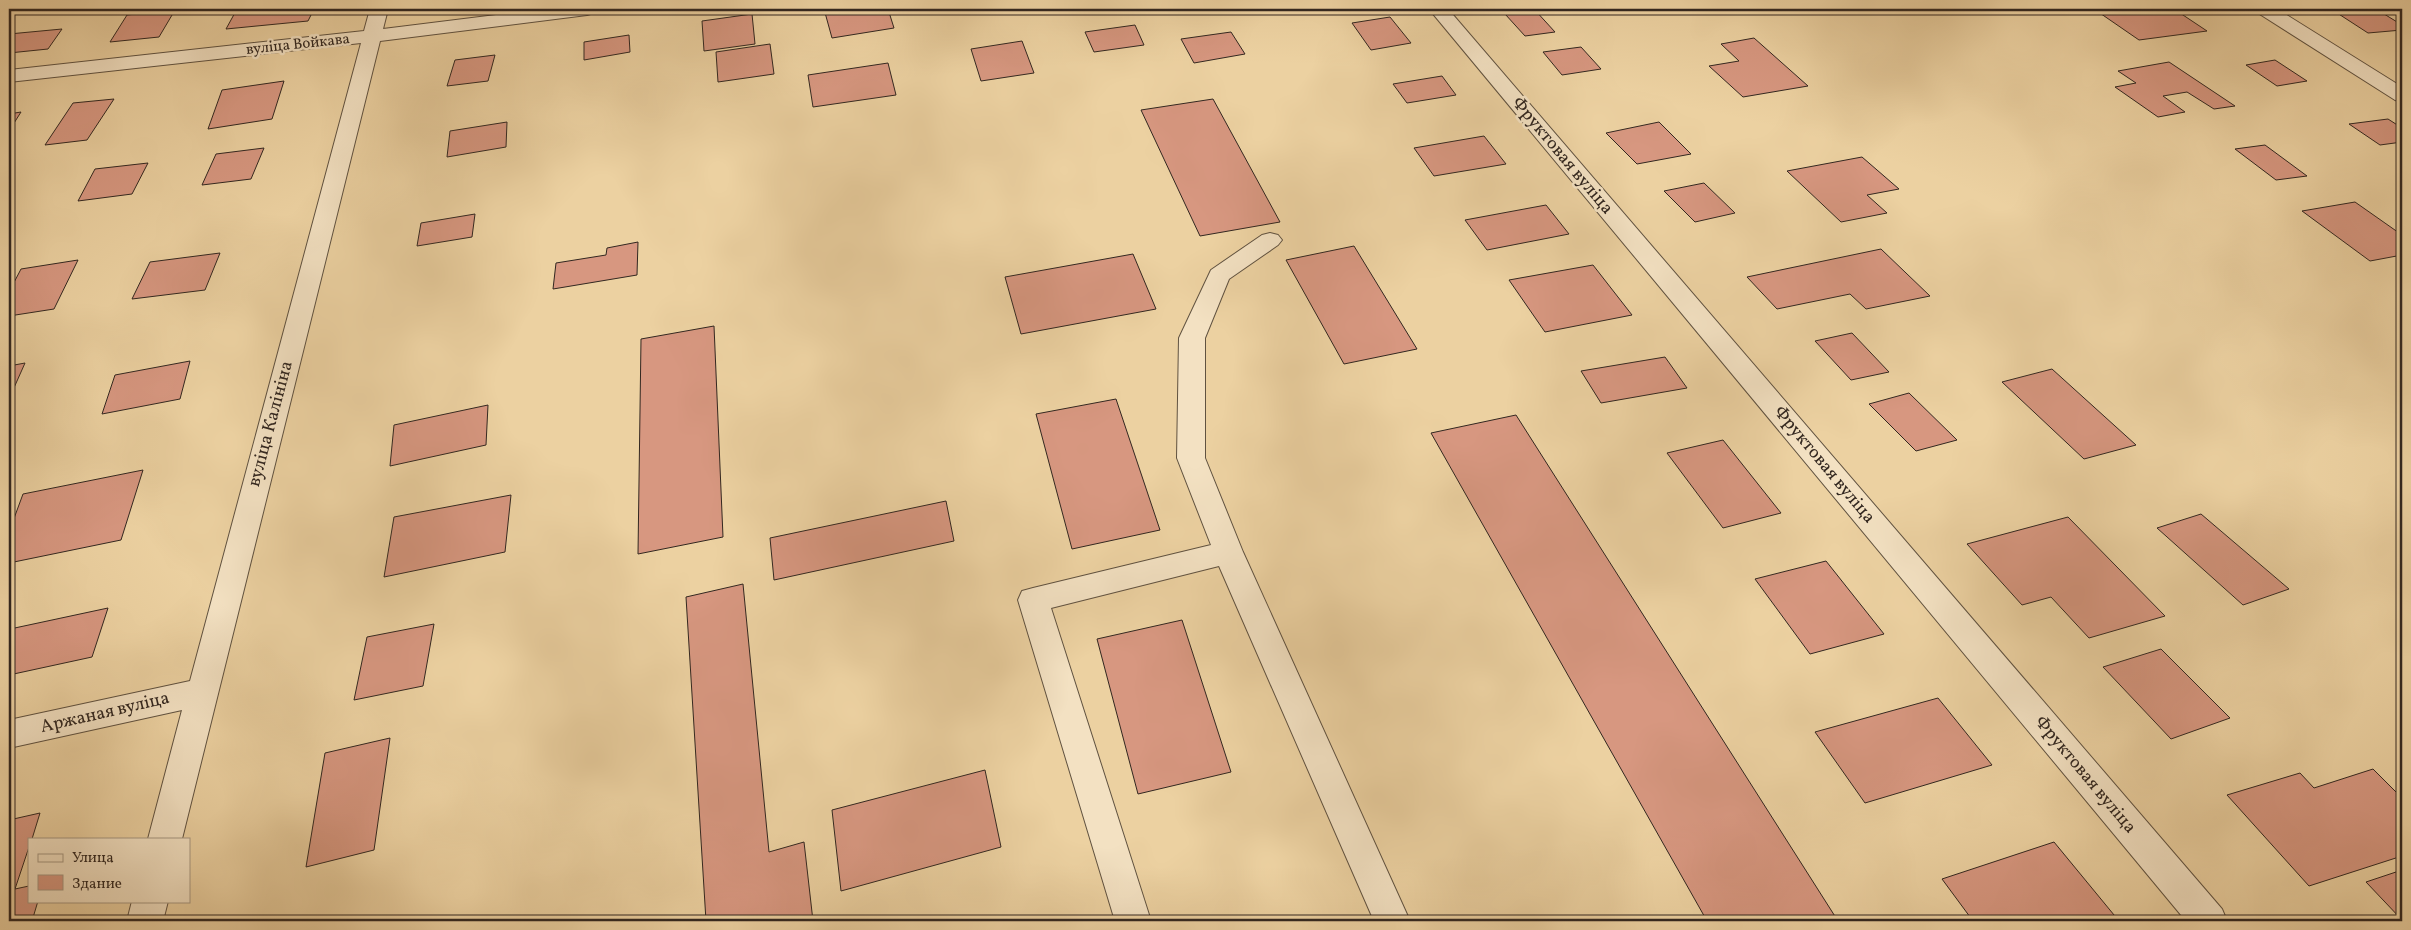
<svg xmlns="http://www.w3.org/2000/svg" width="2411" height="930" font-family="Vollkorn,serif">
	<style>
		.building { fill: #d79780; stroke: #322720 }
		.lines { fill: none; stroke-linecap: round; stroke-linejoin: round }
		.minor-casing { stroke: #605240; stroke-width: 2 }
		.minor { fill: #f3e1c2; fill-rule: evenodd }
		.labels { text-anchor: middle; dominant-baseline: central; stroke-width: 5; stroke-linejoin: round; paint-order: stroke }
		.far-street-label { font-size: 15px; fill: #322720; stroke: #f3e1c2 }
		.street-label { font-size: 18px; fill: #322720; stroke: #f3e1c2 }
	</style>
	<rect width="100%" height="100%" fill="#ecd1a1"/>
	<filter id="stains"><feTurbulence type="fractalNoise" baseFrequency=".004" numOctaves="4"/><feColorMatrix values="0 0 0 0 .2 0 0 0 0 .09 0 0 0 0 .02 0 0 0 .5 -.17"/></filter>
	<radialGradient id="worn" r=".72"><stop offset=".6" stop-color="#630" stop-opacity="0"/><stop offset="1" stop-color="#630" stop-opacity=".3"/></radialGradient>
	<!-- building -->
	<path class="building" d="M237 9H314L308 21 226 29Z
		M824 9H888L894 28 832 38Z
		M1534 9 1555 32 1525 36 1505 14Z
		M2094 9H2174L2207 31 2139 40Z
		M2331 9H2376L2402 25V30L2368 33Z
		M175 10 159 37 110 42 127 15Z
		M752 14 755 44 704 51 702 21Z
		M1390 17 1411 43 1371 50 1352 23Z
		M1135 25 1144 45 1094 52 1085 32Z
		M62 29 48 49 9 53V34Z
		M1231 32 1245 54 1194 63 1181 39Z
		M629 35 630 52 584 60V42Z
		M1754 38 1808 86 1743 97 1709 66 1739 61 1721 44Z
		M1022 41 1034 73 981 81 971 49Z
		M770 44 774 74 718 82 716 52Z
		M1581 47 1601 69 1562 75 1543 52Z
		M495 55 488 81 447 86 455 60Z
		M2275 60 2307 81 2277 86 2246 65Z
		M2169 62 2235 106 2214 109 2187 92 2163 96 2185 112 2158 117 2115 87 2136 83 2118 71Z
		M888 63 896 95 813 107 808 75Z
		M1442 76 1456 95 1407 103 1393 84Z
		M284 81 272 119 208 129 222 90Z
		M114 99 87 140 45 145 73 103Z
		M1213 99 1280 222 1200 236 1141 110Z
		M21 112 9 131V114Z
		M2388 119 2402 128V142L2380 145 2349 124Z
		M507 122 506 147 447 157 450 131Z
		M1659 122 1691 154 1637 164 1606 133Z
		M1484 136 1506 164 1434 176 1414 148Z
		M2265 145 2307 176 2276 180 2235 149Z
		M264 148 251 179 202 185 216 154Z
		M1862 157 1899 189 1867 195 1887 213 1841 222 1787 171Z
		M148 163 132 194 78 201 95 169Z
		M1704 183 1735 213 1695 222 1664 191Z
		M2355 202 2402 235V255L2370 261 2302 211Z
		M1546 205 1569 234 1487 250 1465 220Z
		M475 214 472 237 417 246 421 223Z
		M638 242 637 275 553 289 556 263 606 255 607 248Z
		M1354 246 1417 349 1344 364 1286 260Z
		M1881 249 1930 296 1866 309 1850 294 1777 309 1747 277Z
		M220 253 205 290 132 299 150 262Z
		M1133 254 1156 309 1021 334 1005 277Z
		M78 260 54 309 9 316V292L21 269Z
		M1593 265 1632 315 1545 332 1509 280Z
		M714 326 723 537 638 554 641 339Z
		M1852 333 1889 372 1851 380 1815 341Z
		M1665 357 1687 388 1601 403 1581 371Z
		M190 361 180 399 102 414 115 375Z
		M25 363 9 399V366Z
		M2052 369 2136 445 2084 459 2002 382Z
		M1909 393 1957 440 1916 451 1869 404Z
		M1116 399 1160 530 1072 549 1036 414Z
		M488 405 486 445 390 466 394 425Z
		M1516 415 1838 921H1707L1431 433Z
		M1723 440 1781 513 1723 528 1667 453Z
		M143 470 121 540 9 563V532L23 494Z
		M511 495 505 552 384 577 394 517Z
		M946 501 954 541 774 580 770 538Z
		M2201 514 2289 589 2243 605 2157 528Z
		M2068 517 2165 616 2089 638 2051 597 2022 605 1967 544Z
		M1826 561 1884 634 1810 654 1755 579Z
		M743 584 769 852 804 842 813 921H706L686 597Z
		M108 608 92 657 9 675 10 629Z
		M1182 620 1231 772 1138 794 1097 639Z
		M434 624 423 686 354 700 367 637Z
		M2161 649 2230 718 2171 739 2103 667Z
		M1938 698 1992 765 1865 803 1815 732Z
		M390 738 374 850 306 867 325 753Z
		M2373 769 2402 798V856L2309 886 2227 795 2300 773 2314 788Z
		M985 770 1001 847 841 891 832 810Z
		M40 813 32 839H29V847L15 889 29 886V901H38L32 921H9V820Z
		M2054 842 2119 921H1973L1942 879Z
		M2402 870V920L2366 882Z"/>
	<g class="lines">
		<defs>
			<path id="minor" d="M370 9H388L383 29 544 9H596L594 13 587 15 380 41 182 839H148L182 710 9 748V720L190 681 361 43 9 82V70L364 31Z
				M1429 9H1448L2222 909 2227 921H2186Z
				M2256 9H2277L2402 87V102L2395 100 2258 13Z
				M1270 233 1278 235 1282 240 1278 245 1229 279 1205 338V458L1243 552 1410 921H1374L1219 566 1051 608 1151 921H1115L1018 600 1022 591 1033 588 1211 545 1177 458 1179 338 1211 270 1262 235Z
				M132 901H168L163 921H127Z"/>
		</defs>
		<!-- minor casing -->
		<use href="#minor" class="minor-casing"/>
		<!-- minor -->
		<use href="#minor" class="minor"/>
	</g>
	<g class="labels">
		<!-- far-street labels -->
		<g class="far-street-label">
			<text transform="translate(298 45) rotate(-6)">вуліца Войкава</text>
		</g>
		<!-- street labels -->
		<g class="street-label">
			<text transform="translate(1562 156) rotate(50)">Фруктовая вуліца</text>
			<text transform="translate(271 424) rotate(-75)">вуліца Калініна</text>
			<text transform="translate(1824 465) rotate(50)">Фруктовая вуліца</text>
			<text transform="translate(105 713) rotate(-13)">Аржаная вуліца</text>
			<text transform="translate(2085 775) rotate(50)">Фруктовая вуліца</text>
		</g>
	</g>
	<!-- margin -->
	<rect width="2411" height="930" fill="none" stroke="#ecd1a1" stroke-width="30"/>
	<rect x="10" y="10" width="2391" height="910" fill="none" stroke="#322720" stroke-width="2.5"/>
	<rect x="15" y="15" width="2381" height="900" fill="none" stroke="#322720"/>
	<!-- legend -->
	<rect x="28" y="838" width="162" height="65" fill="#f3e1c2" stroke="#a69781"/>
	<rect x="38" y="854" width="25" height="8" fill="#f3e1c2" stroke="#a69781"/>
	<text x="72" y="862" font-size="15" fill="#322720">Улица</text>
	<rect x="38" y="875" width="25" height="15" fill="#d79780" stroke="#a69781"/>
	<text x="72" y="888" font-size="15" fill="#322720">Здание</text>
	<rect width="100%" height="100%" filter="url(#stains)"/>
	<rect width="100%" height="100%" fill="url(#worn)"/>
</svg>
